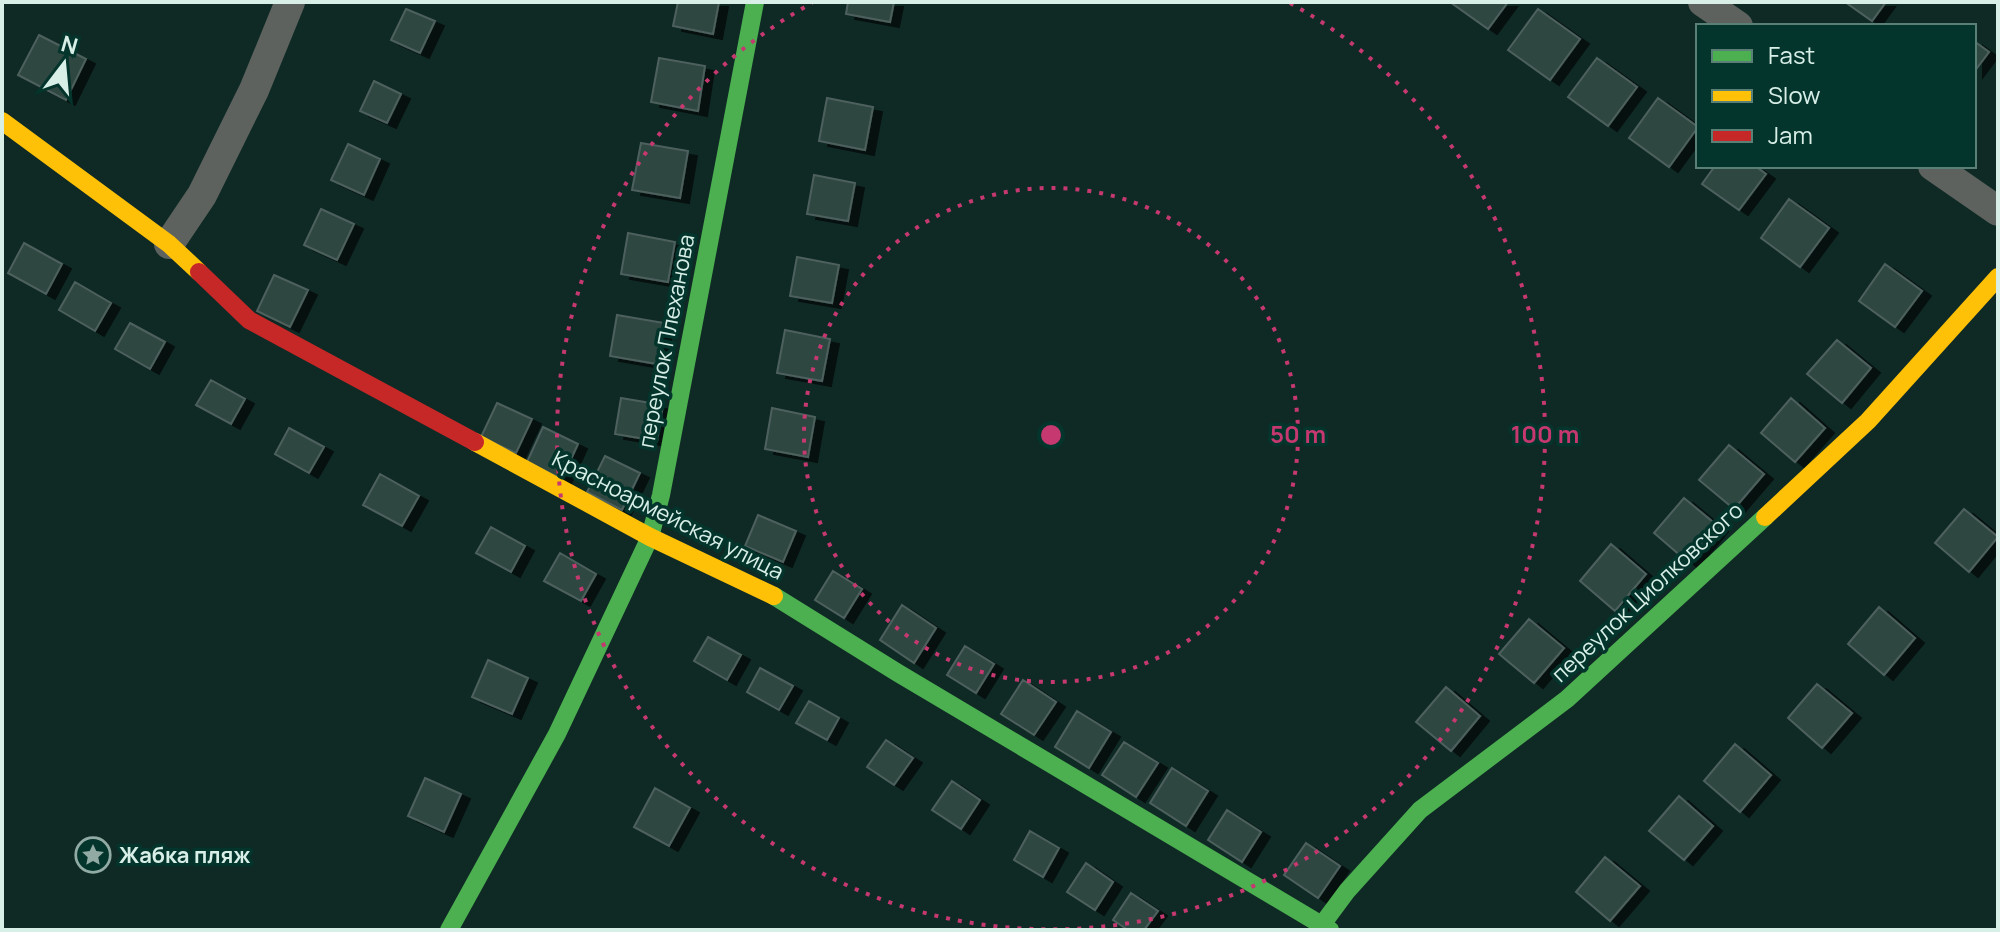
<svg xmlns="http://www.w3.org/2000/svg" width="2000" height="932" font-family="Manrope,sans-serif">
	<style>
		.building { fill: #2f4641; stroke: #4d615d; stroke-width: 2; filter: url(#shadow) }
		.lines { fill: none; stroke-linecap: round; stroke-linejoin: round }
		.street { stroke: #5e625e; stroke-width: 30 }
		.fast { stroke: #4caf50; stroke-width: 18 }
		.slow { stroke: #ffc107; stroke-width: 18 }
		.jam { stroke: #c62828; stroke-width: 18 }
		.ring { fill: none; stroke: #c53870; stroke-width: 4; stroke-dasharray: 4 8 }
		.labels { text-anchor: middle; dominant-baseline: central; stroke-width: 7; stroke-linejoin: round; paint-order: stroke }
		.street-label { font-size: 22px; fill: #d8efe8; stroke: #04352c }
		.poi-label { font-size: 22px; font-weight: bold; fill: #d8efe8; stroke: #04352c; text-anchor: start }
		.centre { fill: #c53870; stroke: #04352c; stroke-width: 4 }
		.ring-label { font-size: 24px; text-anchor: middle; font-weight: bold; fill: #c53870; stroke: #04352c; stroke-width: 7; stroke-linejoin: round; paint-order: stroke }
	</style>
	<defs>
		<filter id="shadow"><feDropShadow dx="9" dy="5" stdDeviation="0" flood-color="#0009"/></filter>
	</defs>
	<rect width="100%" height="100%" fill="#0f2a25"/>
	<!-- building -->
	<path class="building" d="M678 2H719L713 34 673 26Z
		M848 2H894L890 22 846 14Z
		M1450 2H1508L1488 29Z
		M1845 2H1886L1872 21Z
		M406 9 435 21 420 53 391 40Z
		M1538 9 1580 39 1550 80 1508 50Z
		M39 35 86 59 66 100 18 75Z
		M1974 41 1989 52 1974 72Z
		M659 58 705 66 698 111 651 102Z
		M1597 58 1637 87 1608 126 1568 97Z
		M374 81 401 94 387 123 360 111Z
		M827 98 873 107 865 150 819 141Z
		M1658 98 1698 127 1669 167 1629 138Z
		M641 143 688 151 680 198 632 190Z
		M348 144 380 159 364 195 331 180Z
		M1715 166H1755L1766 174 1739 210 1702 184Z
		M814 175 855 183 848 221 807 214Z
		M1789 199 1829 228 1800 267 1761 238Z
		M321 209 354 224 337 260 304 245Z
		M628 233 675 242 668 282 621 274Z
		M24 243 62 264 46 294 8 273Z
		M797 257 839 265 832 303 790 296Z
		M1885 264 1922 291 1895 327 1859 301Z
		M274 275 308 290 290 327 257 311Z
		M75 282 111 303 95 331 59 310Z
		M617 315 664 323 657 364 610 356Z
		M130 323 165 342 150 369 115 349Z
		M785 330 830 339 822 381 777 373Z
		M1837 340 1871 368 1842 403 1807 374Z
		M211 380 245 399 231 424 196 405Z
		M621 398 663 405 657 441 615 434Z
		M1791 398 1825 428 1795 462 1761 433Z
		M497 403 532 419 516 453 481 437Z
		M772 408 815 417 808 457 765 449Z
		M543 427 578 444 562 479 527 462Z
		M289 428 324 447 309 473 275 454Z
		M1729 445 1764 474 1734 509 1699 480Z
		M605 456 640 473 622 510 587 492Z
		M380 474 419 496 402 526 363 505Z
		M1684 498 1719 527 1689 563 1654 533Z
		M1964 509 1998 537 1969 572 1935 543Z
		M758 515 796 531 783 562 745 546Z
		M491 527 525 546 511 572 476 553Z
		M1611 544 1646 574 1615 611 1580 581Z
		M560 553 596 574 581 601 544 581Z
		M833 571 862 589 844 618 815 600Z
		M902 605 936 628 914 663 880 640Z
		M1879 607 1915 638 1884 675 1848 644Z
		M1529 619 1564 648 1534 683 1499 654Z
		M708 637 741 655 727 680 694 661Z
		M965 646 994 664 976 693 947 675Z
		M488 660 528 678 512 714 472 697Z
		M760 668 793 686 779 710 747 692Z
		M1023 680 1056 702 1034 735 1001 714Z
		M1817 684 1852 713 1822 748 1788 718Z
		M1446 687 1480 716 1451 751 1416 722Z
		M809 701 839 718 827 740 796 723Z
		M1077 711 1111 732 1089 768 1055 747Z
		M886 740 913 758 894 785 867 767Z
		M1124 742 1158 763 1136 797 1102 775Z
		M1735 744 1771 775 1740 812 1704 781Z
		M1172 768 1208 791 1186 826 1150 803Z
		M425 778 461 794 444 832 408 816Z
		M952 781 980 800 961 829 932 810Z
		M655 788 690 808 669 846 634 827Z
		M1679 796 1713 826 1684 860 1649 831Z
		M1227 810 1261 832 1242 862 1208 840Z
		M1030 831 1059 848 1043 877 1014 860Z
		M1306 843 1340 866 1318 898 1284 875Z
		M1605 857 1640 886 1610 921 1576 892Z
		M1086 863 1113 882 1095 910 1067 892Z
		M1131 893 1158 911 1144 930H1128L1113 920Z"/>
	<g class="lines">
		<!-- street -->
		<path class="street" d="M1703 2 1738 26
			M1933 166 1998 211
			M169 244 202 195 254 90 290 2"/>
		<!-- fast -->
		<path class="fast" d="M774 596 898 673 1330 930
			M449 930 557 734 650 537 661 495 755 2
			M1318 930 1347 891 1420 810 1567 699 1765 517"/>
		<!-- slow -->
		<path class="slow" d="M2 121 169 244 199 272
			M475 442 650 537 774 596
			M1765 517 1868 421 1998 277"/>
		<!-- jam -->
		<path class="jam" d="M199 272 249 320 475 442"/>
	</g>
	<!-- distance rings -->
	<g class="ring">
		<circle cx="1051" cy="435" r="247"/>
		<path d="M1290 3A494 494 0 1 1 812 3"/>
	</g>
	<!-- icons -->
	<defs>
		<symbol id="sight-ring" viewBox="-11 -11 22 22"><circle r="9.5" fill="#04352c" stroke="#92aaa4" stroke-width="1.5"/><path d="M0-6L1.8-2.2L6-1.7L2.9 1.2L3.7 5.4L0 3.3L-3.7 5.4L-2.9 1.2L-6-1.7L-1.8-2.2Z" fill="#92aaa4"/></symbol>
	</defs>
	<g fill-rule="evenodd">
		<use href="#sight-ring" x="73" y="835" width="40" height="40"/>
	</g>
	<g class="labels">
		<!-- street labels -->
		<g class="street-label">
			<text transform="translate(666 341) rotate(-79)">переулок Плеханова</text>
			<text transform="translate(668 515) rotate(27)">Красноармейская улица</text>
			<text transform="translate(1647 592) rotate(-43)">переулок Циолковского</text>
		</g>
		<!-- poi labels -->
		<g class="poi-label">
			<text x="119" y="855">Жабка пляж</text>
		</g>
	</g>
	<circle cx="1051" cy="435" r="12" class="centre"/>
	<g class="ring-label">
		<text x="1298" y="443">50 m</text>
		<text x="1545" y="443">100 m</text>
	</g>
	<!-- border -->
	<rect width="2000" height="932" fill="none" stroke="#d8efe8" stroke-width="8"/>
	<!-- legend -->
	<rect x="1696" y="24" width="280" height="144" fill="#04352c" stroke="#597f77" stroke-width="2"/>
	<rect x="1712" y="50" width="40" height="12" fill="#4caf50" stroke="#597f77" stroke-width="2"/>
	<text x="1768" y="64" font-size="24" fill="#d8efe8">Fast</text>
	<rect x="1712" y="90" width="40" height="12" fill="#ffc107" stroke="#597f77" stroke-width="2"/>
	<text x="1768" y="104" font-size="24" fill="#d8efe8">Slow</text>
	<rect x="1712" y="130" width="40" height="12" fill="#c62828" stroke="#597f77" stroke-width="2"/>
	<text x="1768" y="144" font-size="24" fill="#d8efe8">Jam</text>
	<!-- north arrow -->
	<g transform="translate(64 64) rotate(16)" stroke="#04352c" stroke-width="6" paint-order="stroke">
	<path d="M0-6L14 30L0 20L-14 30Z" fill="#d8efe8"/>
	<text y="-12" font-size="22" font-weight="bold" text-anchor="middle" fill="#d8efe8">N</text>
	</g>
</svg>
